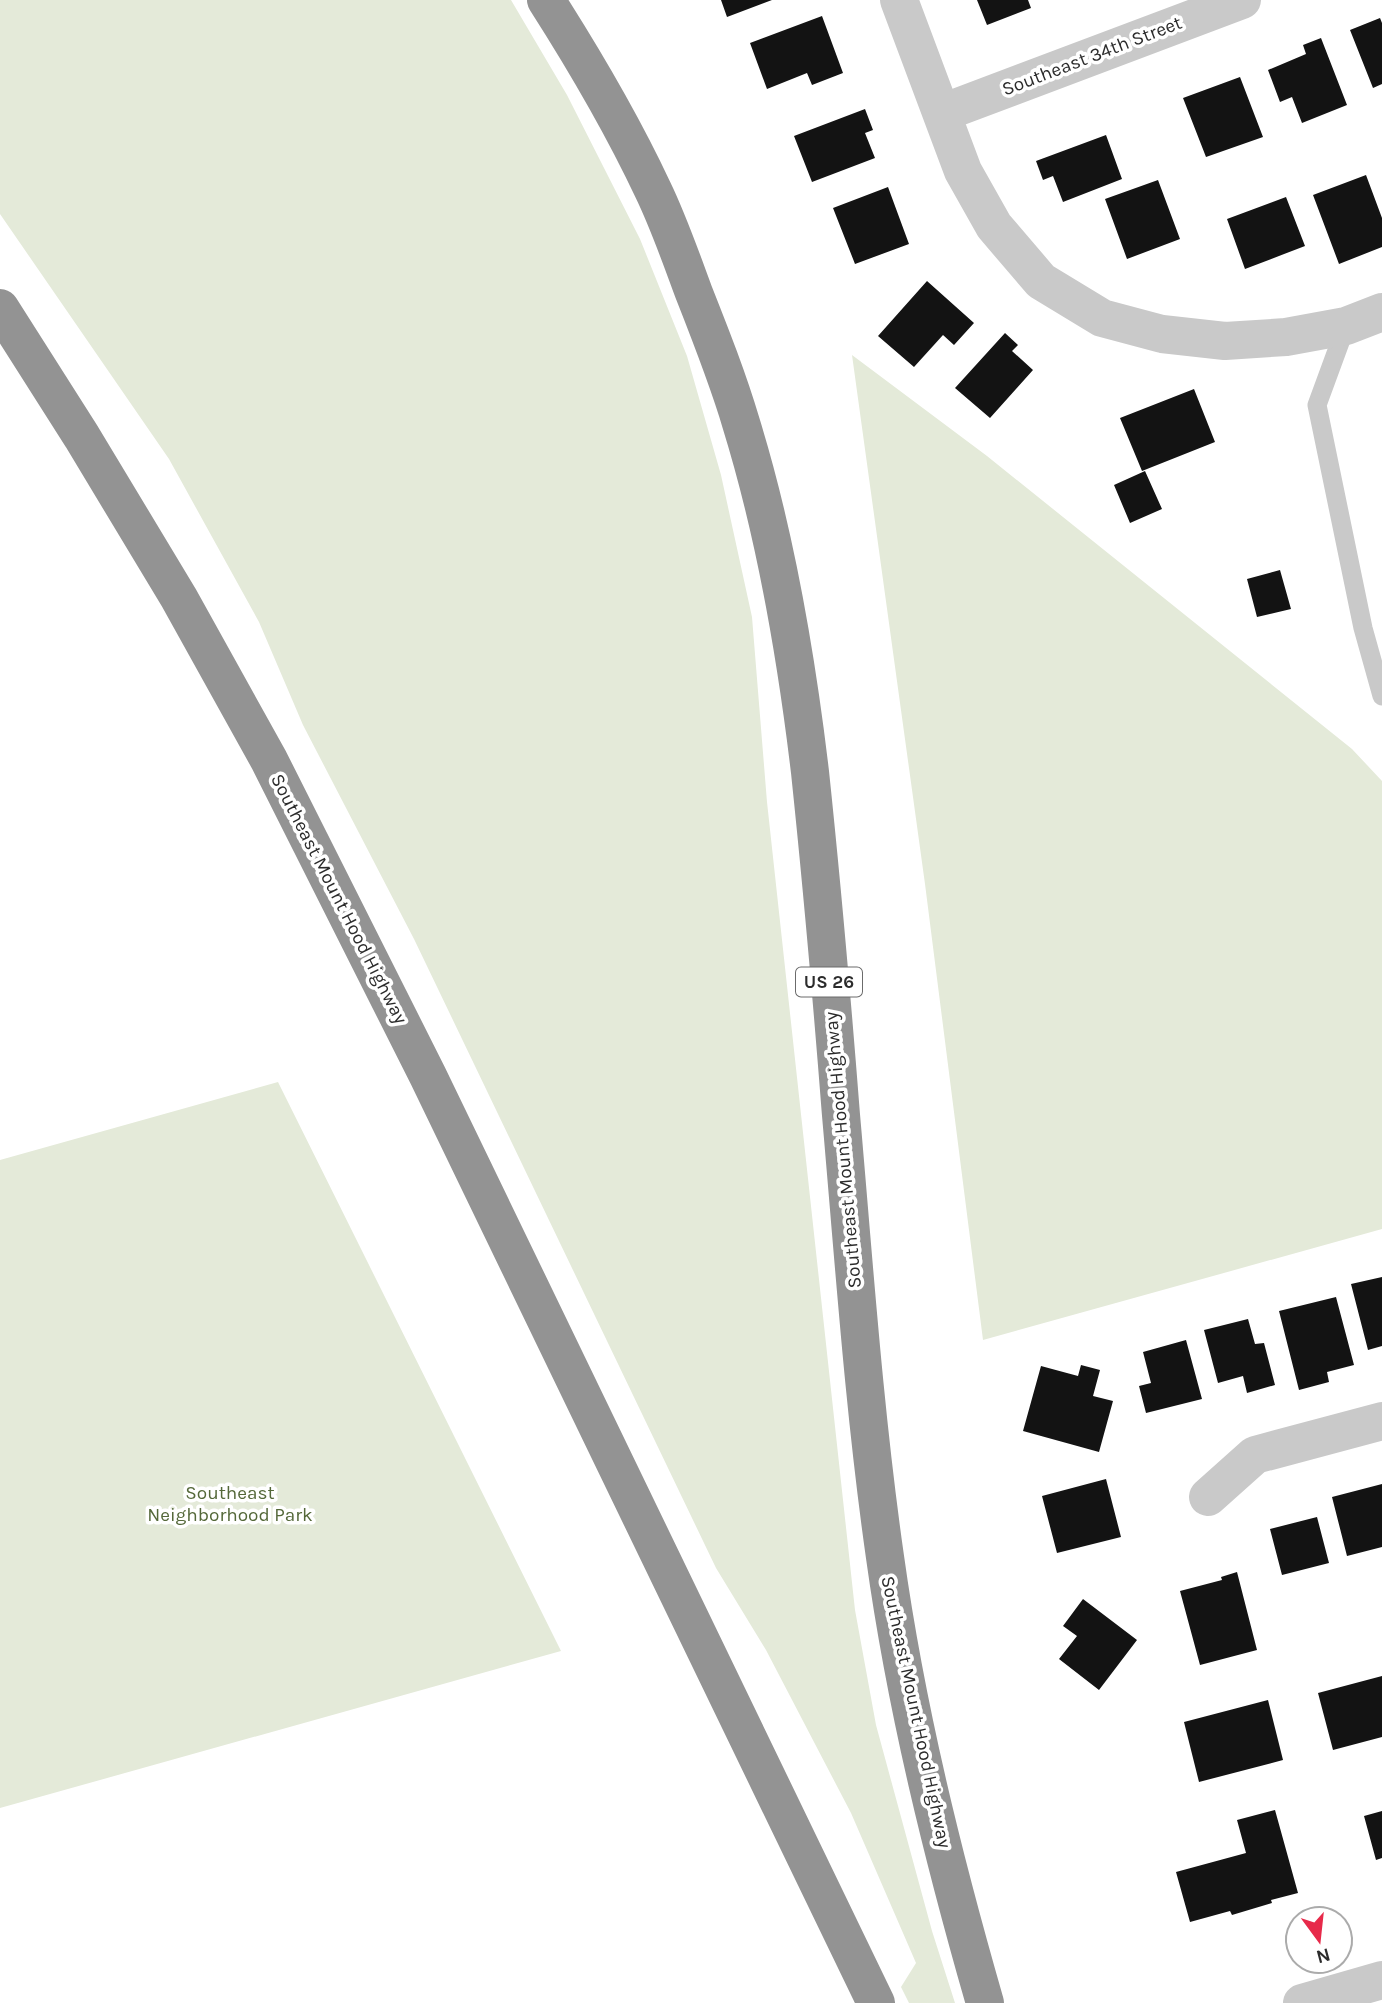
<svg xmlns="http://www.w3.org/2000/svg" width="1382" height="2003" font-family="Karla,sans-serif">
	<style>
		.green { fill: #e4ead9 }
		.building { fill: #131313 }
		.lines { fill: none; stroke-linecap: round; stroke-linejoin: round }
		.lane { stroke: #c9c9c9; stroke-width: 19 }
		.street { stroke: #c9c9c9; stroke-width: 38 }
		.highway { stroke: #939393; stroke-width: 38 }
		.labels { text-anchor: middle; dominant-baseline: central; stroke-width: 7; stroke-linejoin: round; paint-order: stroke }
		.shield { fill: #fff; stroke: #6b6b6b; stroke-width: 2 }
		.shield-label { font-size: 18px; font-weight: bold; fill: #2c2c2c }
		.street-label { font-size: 19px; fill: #2c2c2c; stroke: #fff }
		.park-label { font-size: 19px; fill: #546839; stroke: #fff }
	</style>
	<rect width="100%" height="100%" fill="#fff"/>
	<!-- green -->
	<path class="green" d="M0 0H511L567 95 640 239 687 356 721 475 752 617 767 802 855 1610 876 1725 932 1931 955 2003H909L901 1987 916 1963 851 1813 766 1650 716 1568 414 939 303 725 259 622 169 459 0 214Z
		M852 355 987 456 1352 749 1382 781V1229L983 1340 925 884Z
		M278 1082 561 1651 0 1808V1160Z"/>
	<!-- building -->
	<path class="building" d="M721 0H772L727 17Z
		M977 0H1028L1031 8 987 25Z
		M822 16 843 73 812 85 807 73 767 89 750 43Z
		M1380 18 1382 23V84L1373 88 1350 30Z
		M1321 38 1347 105 1302 123 1292 97 1280 102 1268 70 1306 54 1303 45Z
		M1240 77 1263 137 1206 157 1183 98Z
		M865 109 873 130 865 133 875 158 812 182 794 136Z
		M1106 135 1122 179 1063 202 1053 176 1043 180 1036 161Z
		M1366 175 1382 218V247L1339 264 1313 195Z
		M1158 180 1180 239 1127 259 1105 199Z
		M888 187 909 244 855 264 833 208Z
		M1286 197 1305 246 1245 269 1227 219Z
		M927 281 974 323 954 345 943 335 914 367 878 336Z
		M1005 333 1018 345 1012 351 1033 370 990 418 955 388Z
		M1194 389 1215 442 1142 471 1120 418Z
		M1145 471 1162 509 1130 523 1114 485Z
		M1280 570 1291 609 1257 617 1247 579Z
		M1382 1277V1346L1368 1350 1351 1284Z
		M1336 1297 1354 1365 1327 1372 1329 1382 1299 1390 1279 1311Z
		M1248 1319 1255 1344 1264 1343 1275 1385 1247 1393 1243 1376 1218 1383 1204 1330Z
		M1186 1340 1202 1399 1146 1413 1139 1386 1151 1383 1143 1352Z
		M1081 1365 1100 1370 1093 1396 1113 1401 1099 1452 1023 1431 1041 1366 1078 1376Z
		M1106 1479 1121 1537 1057 1553 1042 1496Z
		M1382 1484V1547L1347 1556 1332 1497Z
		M1317 1517 1329 1563 1282 1575 1270 1529Z
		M1237 1572 1257 1650 1200 1665 1180 1591 1222 1580 1221 1577Z
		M1083 1599 1137 1640 1099 1690 1059 1659 1077 1636 1063 1626Z
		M1382 1676V1737L1333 1750 1318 1693Z
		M1268 1700 1283 1760 1199 1782 1184 1722Z
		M1275 1810 1298 1893 1271 1900 1272 1903 1232 1915 1230 1911 1190 1922 1176 1872 1246 1853 1237 1820Z
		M1382 1811V1858L1376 1860 1364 1816Z"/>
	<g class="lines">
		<!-- lane -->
		<path class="lane" d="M1346 326 1317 405 1363 628 1382 696"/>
		<!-- street -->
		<path class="street" d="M899 0 963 171 994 226 1041 281 1102 318 1162 334 1225 341 1286 337 1346 326 1382 312
			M942 113 1242 0
			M1208 1497 1255 1455 1382 1421
			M1302 2003 1382 1980"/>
		<!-- highway -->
		<path class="highway" d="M546 0C585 61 622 124 653 190 669 223 681 258 694 293 711 336 728 379 741 423 776 536 796 654 810 772 822 886 832 1000 841 1115 854 1263 864 1410 885 1557 906 1708 943 1857 985 2003
			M0 308 82 437 179 598 269 760 428 1076 876 2003"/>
	</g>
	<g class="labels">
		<!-- shield labels -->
		<rect class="shield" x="796" y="967.5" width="66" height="29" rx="5"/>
		<g class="shield-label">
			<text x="829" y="982">US 26</text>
		</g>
		<!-- street labels -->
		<g class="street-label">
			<text transform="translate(1092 56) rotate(-21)">Southeast 34th Street</text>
			<text transform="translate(339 899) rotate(63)">Southeast Mount Hood Highway</text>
			<text transform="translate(843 1150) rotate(-95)">Southeast Mount Hood Highway</text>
			<text transform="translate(916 1712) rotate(78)">Southeast Mount Hood Highway</text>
		</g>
		<!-- park labels -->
		<g class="park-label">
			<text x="230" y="1493">Southeast<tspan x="230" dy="22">Neighborhood Park</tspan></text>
		</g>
	</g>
	<!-- north arrow -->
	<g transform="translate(1319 1940) rotate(165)"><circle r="33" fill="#ffffff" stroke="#ababab" stroke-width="2"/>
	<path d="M0-5L12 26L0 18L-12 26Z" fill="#e72a4a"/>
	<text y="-10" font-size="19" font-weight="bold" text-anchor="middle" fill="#2c2c2c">N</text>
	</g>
</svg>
